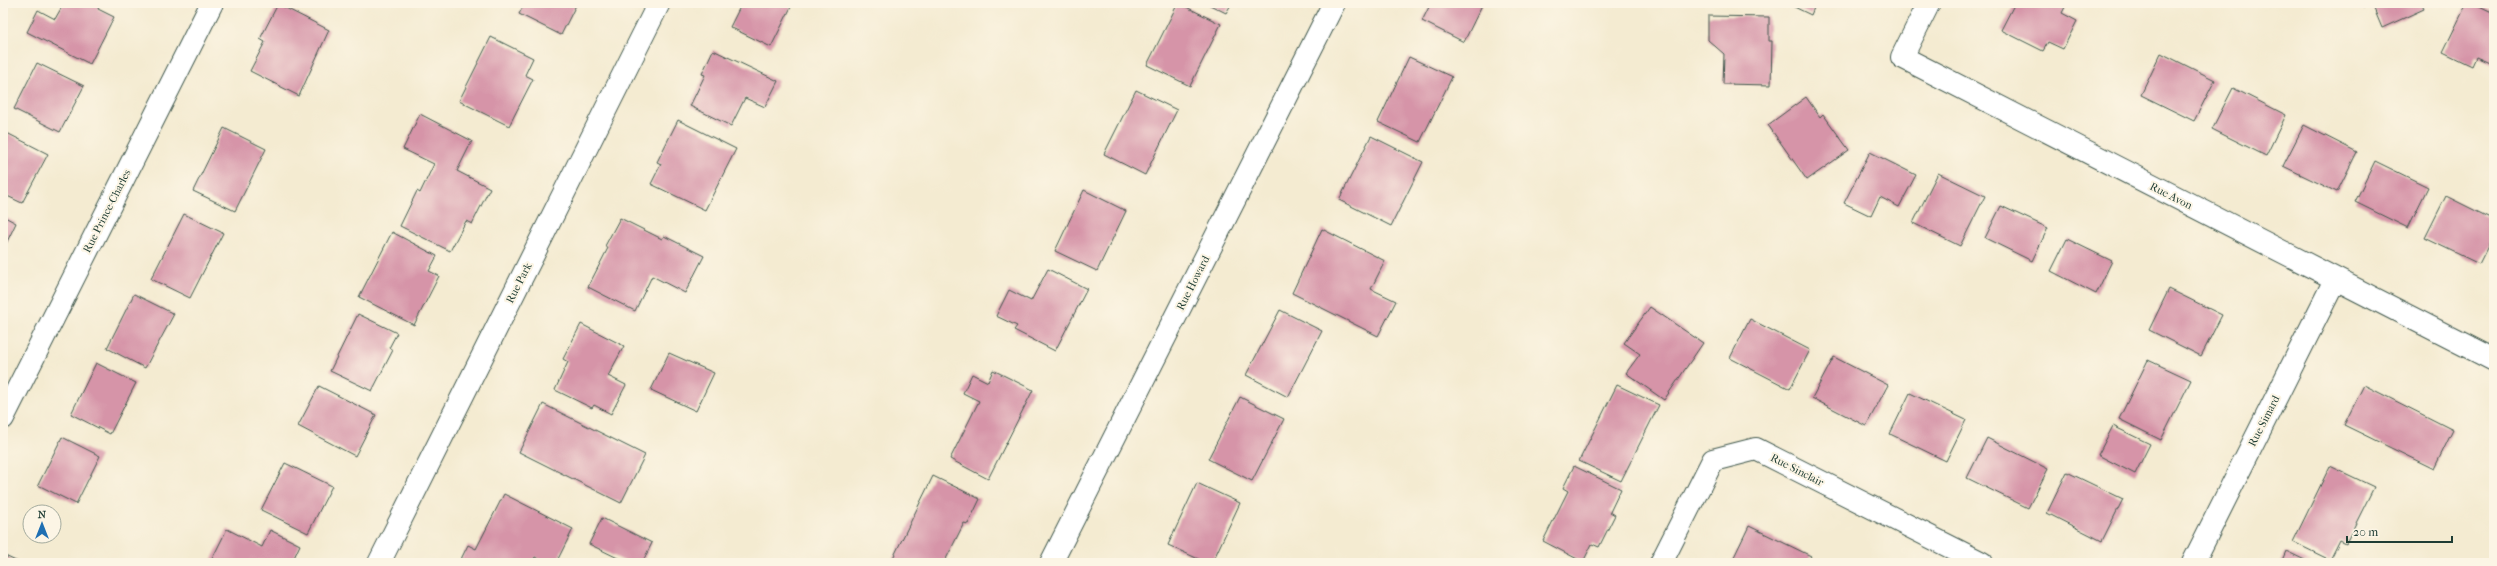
<svg xmlns="http://www.w3.org/2000/svg" width="2497" height="566" font-family="'IM FELL French Canon',serif">
	<style>
		.building { fill: #d694a8 }
		.lines { fill: none; stroke-linecap: round; stroke-linejoin: round }
		.street-casing { stroke: #3f574c; stroke-width: 24 }
		.street { stroke: #fff; stroke-width: 22 }
		.labels { text-anchor: middle; dominant-baseline: central; stroke-width: 4; stroke-linejoin: round; paint-order: stroke }
		.street-label { font-size: 11px; fill: #1f3d34; stroke: #fcf5e5 }
	</style>
	<rect width="100%" height="100%" fill="#fcf5e5"/>
	<filter id="ink" filterUnits="userSpaceOnUse"><feTurbulence type="fractalNoise" baseFrequency=".025" numOctaves="2"/><feDisplacementMap in="SourceGraphic" scale="8" xChannelSelector="R" yChannelSelector="G"/><feConvolveMatrix kernelMatrix="1 2 1 2 8 2 1 2 1" color-interpolation-filters="sRGB"/></filter>
	<filter id="wash" filterUnits="userSpaceOnUse"><feTurbulence type="fractalNoise" baseFrequency=".012" numOctaves="4" result="noise"/><feDisplacementMap in="SourceGraphic" scale="16" xChannelSelector="R" yChannelSelector="G"/><feGaussianBlur stdDeviation="0.9" result="paint"/><feColorMatrix in="noise" values="0 0 0 0 0 0 0 0 0 0 0 0 0 0 0 0 0 1.4 0 .05"/><feComposite in="paint" operator="in"/></filter>
	<g filter="url(#wash)">
		<rect width="100%" height="100%" fill="#f4ebd1"/>
		<g id="blocks">
			<!-- building -->
			<path class="building" d="M60 3H100L98 9 114 17 90 64 27 32 38 10 55 19 63 5Z
				M525 3H577L561 35 519 14Z
				M742 3H793L771 47 730 27Z
				M1178 3 1221 24 1190 86 1147 65Z
				M1206 3H1232L1226 13Z
				M1431 3H1483L1464 42 1422 21Z
				M1786 3H1816L1811 15Z
				M2015 3H2067L2062 13 2077 21 2063 49 2048 42 2043 51 2001 30Z
				M2360 3H2421L2424 9 2382 28 2372 4 2363 8Z
				M2467 3H2473L2494 13V65L2476 57 2472 66 2443 52Z
				M278 4 329 30 299 96 250 71 265 42 260 39Z
				M1708 16 1769 17V41H1772L1771 85 1723 84 1724 54 1708 40Z
				M491 37 533 58 525 75 533 79 509 126 459 101Z
				M713 50 778 81 765 107 745 98 731 126 690 106 705 75 702 74Z
				M2161 53 2215 80 2194 121 2141 95Z
				M1409 57 1452 77 1420 142 1378 122Z
				M37 63 84 86 60 132 14 109Z
				M2233 88 2286 115 2266 156 2212 129Z
				M1136 90 1177 110 1145 175 1104 154Z
				M1806 97 1820 117 1823 114 1849 150 1807 180 1768 125Z
				M420 114 472 141 457 171 490 188 472 224 466 221 450 251 400 226 417 191 420 193 434 164 403 149Z
				M678 120 736 149 705 210 651 184 661 164 657 162Z
				M2304 125 2357 152 2337 192 2283 166Z
				M224 128 266 149 235 211 193 191Z
				M3 131 48 154 22 203 3 194Z
				M1371 136 1423 162 1391 226 1339 200Z
				M1870 152 1916 175 1899 207 1880 197 1871 216 1844 203Z
				M2375 161 2428 187 2408 228 2355 202Z
				M1938 173 1985 196 1960 246 1913 223Z
				M1084 190 1126 211 1097 271 1055 251Z
				M2446 196 2494 220V234L2479 264 2425 238Z
				M2001 206 2048 228 2032 261 1985 238Z
				M184 214 223 233 190 298 151 279Z
				M3 216 16 223 3 250Z
				M620 218 662 239 664 236 704 256 685 293 652 276 635 311 588 287 608 248 605 246Z
				M1322 229 1385 261 1371 289 1396 301 1378 336 1292 293Z
				M392 232 437 256 429 271 439 276 414 325 359 297Z
				M2067 239 2112 261 2096 294 2051 271Z
				M1048 269 1087 289 1055 351 1014 330 1017 326 996 316 1009 290 1031 301Z
				M2169 289 2222 315 2201 356 2149 330Z
				M134 294 174 314 145 368 107 348Z
				M1650 307 1703 343 1664 400 1626 373 1640 354 1624 343Z
				M1280 310 1322 331 1288 397 1246 375Z
				M358 314 397 333 389 348 393 350 372 391 330 371Z
				M1750 319 1810 350 1790 389 1730 358Z
				M581 324 624 346 608 376 626 385 611 414 594 405 592 408 555 390 568 362 563 359Z
				M669 353 714 373 696 411 651 390Z
				M1834 357 1888 385 1866 426 1812 398Z
				M2148 360 2191 380 2161 440 2119 419Z
				M96 363 136 383 110 434 71 414Z
				M993 370 1033 390 988 479 950 459 979 401 963 393 972 374 988 382Z
				M1617 385 1659 405 1621 481 1579 461Z
				M2364 385 2453 430 2434 469 2344 425Z
				M319 386 376 415 355 456 298 426Z
				M1910 393 1966 420 1946 461 1890 434Z
				M1240 397 1284 419 1252 481 1208 459Z
				M543 404 645 455 621 503 519 452Z
				M2113 426 2150 444 2135 474 2098 455Z
				M62 437 100 456 76 504 38 485Z
				M1987 438 2048 469 2028 508 1967 478Z
				M285 463 332 486 308 533 261 510Z
				M1574 466 1621 489 1610 512 1615 515 1599 547 1592 544 1583 562 1543 541 1568 491 1563 488Z
				M2330 466 2374 487 2346 543 2340 540 2330 560 2293 542Z
				M2067 472 2123 499 2102 541 2047 513Z
				M933 476 980 499 968 524 964 523 944 563H898L892 560Z
				M1197 483 1240 503 1212 563H1207L1168 545Z
				M504 494 573 529 556 563H546L535 557 531 563H469L461 559 468 545 476 549Z
				M602 518 652 543 642 563H628L589 544Z
				M1749 526 1811 556 1807 563H1731Z
				M227 529 262 547 270 530 300 545 292 562 294 563H210Z
				M2286 551 2311 563H2281Z
				M3 555 20 563H3Z"/>
		</g>
	</g>
	<g filter="url(#ink)">
		<use href="#blocks" fill-opacity="0" stroke="#3f574c" stroke-width="1"/>
		<g class="lines">
			<defs>
				<path id="street" d="M1929 3 1902 57 2494 360
					M3 418 212 3
					M379 563 659 3
					M1051 563 1334 3
					M1661 563 1713 460 1756 449 1982 563
					M2193 563 2335 280"/>
			</defs>
			<!-- street casing -->
			<use href="#street" class="street-casing"/>
			<!-- street -->
			<use href="#street" class="street"/>
		</g>
	</g>
	<g class="labels">
		<!-- street labels -->
		<g class="street-label">
			<text transform="translate(2171 196) rotate(27)">Rue Avon</text>
			<text transform="translate(107 211) rotate(-63)">Rue Prince-Charles</text>
			<text transform="translate(519 283) rotate(-63)">Rue Park</text>
			<text transform="translate(1193 283) rotate(-63)">Rue Howard</text>
			<text transform="translate(2264 421) rotate(-63)">Rue Simard</text>
			<text transform="translate(1797 470) rotate(27)">Rue Sinclair</text>
		</g>
	</g>
	<!-- margin -->
	<rect width="2497" height="566" fill="none" stroke="#fcf5e5" stroke-width="16"/>
	<!-- north arrow -->
	<g transform="translate(42 524)"><circle r="19" fill="#fcf5e5" stroke="#a4ab9e"/>
	<path d="M0-3L7 15L0 10L-7 15Z" fill="#1f6fb2"/>
	<text y="-6" font-size="11" font-weight="bold" text-anchor="middle" fill="#1f3d34">N</text>
	</g>
	<!-- scale -->
	<path d="M2347 536v6h105v-6" fill="none" stroke="#1f3d34" stroke-width="2"/>
	<text x="2353" y="536" font-size="12" fill="#1f3d34" stroke="#fcf5e5" stroke-width="3" paint-order="stroke">20 m</text>
</svg>
